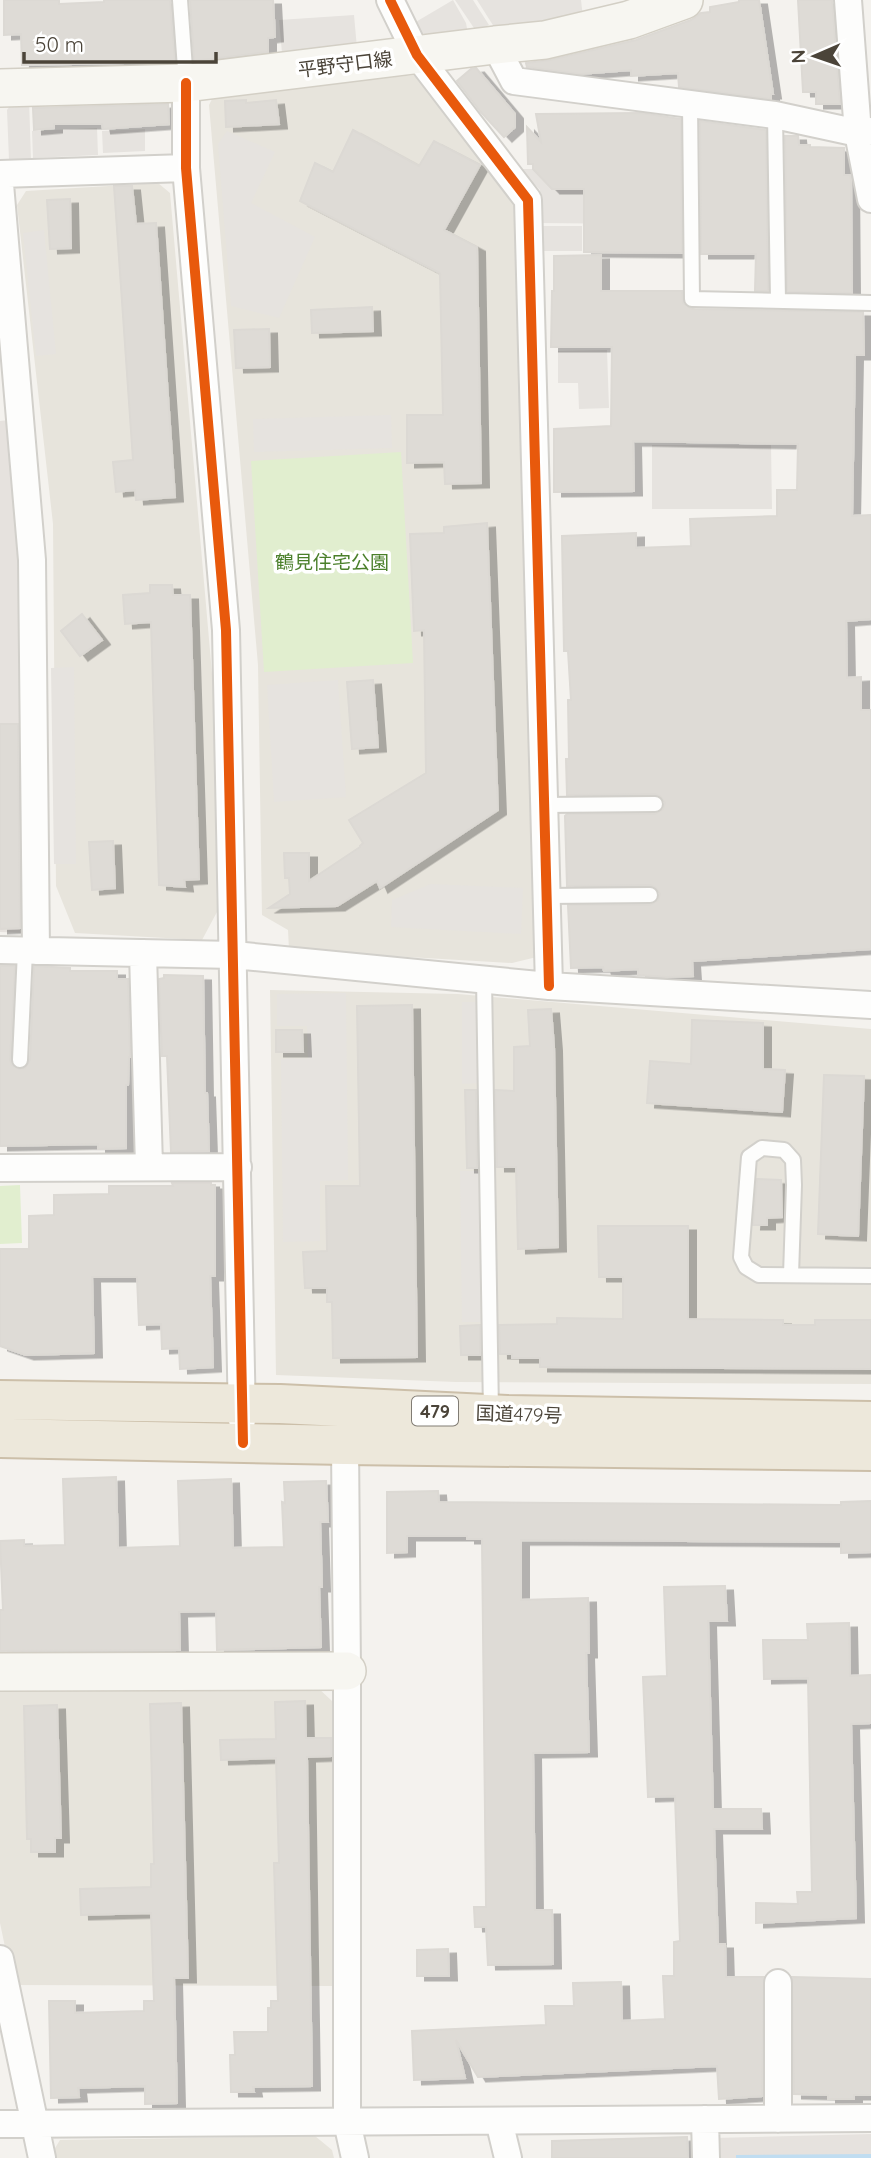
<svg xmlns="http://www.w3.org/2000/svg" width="871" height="2158" font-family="Quicksand,'Noto Sans JP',sans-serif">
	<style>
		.residential { fill: #e7e4dc }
		.industrial { fill: #e6e2de }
		.green { fill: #e1eecf }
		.parking { fill: #e6e3df }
		.water { fill: #c0ddf1 }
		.building { fill: #dedbd6; stroke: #dcd9d4; stroke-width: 2; filter: url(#shadow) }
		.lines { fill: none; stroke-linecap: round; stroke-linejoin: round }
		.lane-casing { stroke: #d2d0cb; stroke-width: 18 }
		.street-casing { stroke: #d2d0cb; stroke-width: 30 }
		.secondary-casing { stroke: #d3cfc5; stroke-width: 40 }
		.highway-casing { stroke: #ccbfa9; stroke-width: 42 }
		.lane { stroke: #fdfdfc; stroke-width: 14 }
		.street { stroke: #fdfdfc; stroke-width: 26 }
		.secondary { stroke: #f7f6f1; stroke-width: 37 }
		.highway { stroke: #ede8db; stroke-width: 38 }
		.cycleway-casing { stroke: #fff; stroke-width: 15 }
		.cycleway { stroke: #e8590c; stroke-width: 10 }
		.labels { text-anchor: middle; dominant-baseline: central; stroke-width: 7; stroke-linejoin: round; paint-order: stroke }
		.shield { fill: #fff; stroke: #817c74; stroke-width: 2 }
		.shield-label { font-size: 18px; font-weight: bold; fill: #4b4439 }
		.street-label { font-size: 19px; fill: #4b4439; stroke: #fff }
		.park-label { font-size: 19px; fill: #4a7f2a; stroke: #fff }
	</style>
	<defs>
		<filter id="shadow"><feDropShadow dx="8" dy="4.5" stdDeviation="0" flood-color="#0004"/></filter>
	</defs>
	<rect width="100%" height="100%" fill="#f4f2ee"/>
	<!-- residential -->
	<path class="residential" d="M416 75 518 204 541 956 512 963 289 950 288 930 262 915 258 665 209 105 214 95Z
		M158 183 170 193 213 685 217 912 202 940 75 933 56 886 53 524 17 205 26 191Z
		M270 990 458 994 871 1029V1384L456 1382 276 1375Z
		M317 1687 332 1701 334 1986 13 1985 0 1923V1691Z
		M315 2136 332 2150 334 2158H54L52 2153 60 2140Z"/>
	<!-- industrial -->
	<path class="industrial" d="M9 420 21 621 25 933 0 932V421Z
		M871 2134V2158H713L714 2138Z"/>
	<!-- green -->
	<path class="green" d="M401 452 413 663 264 672 251 461Z
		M20 1185 22 1243 0 1244V1186Z"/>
	<!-- parking -->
	<path class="parking" d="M453 0 466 23 468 34 437 39 419 32 414 23Z
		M455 0H473L489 25 476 31Z
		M477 0H581L583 18 496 30Z
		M354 15 357 48 282 53 279 20Z
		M15 99H29L31 160H9L7 110Z
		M97 128 98 155 33 158 32 131Z
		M145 129V151L103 153 102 131Z
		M227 131 275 152 251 203 315 237 279 318 231 306 218 144Z
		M519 169H642V224L539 223 540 190Z
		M543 226H582V251H543Z
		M44 230 56 354 36 356 23 233Z
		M607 350 609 408 579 409 578 383H558V351Z
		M391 415 392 448 254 452 253 419Z
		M652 445H771L772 509H652Z
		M74 667 76 864H54L51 668Z
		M338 680 346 797 274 802 267 685Z
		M431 884 523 888 521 934 391 927 392 900Z
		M346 993 348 1180 320 1181V1241L283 1242 281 1059 308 1058 307 1026H277V994Z
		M462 1002H477L479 1083 462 1084Z
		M460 1171H479L481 1322H462Z"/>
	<!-- water -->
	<path class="water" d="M871 2154V2158H736V2155Z"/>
	<!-- building -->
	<path class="building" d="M4 0H59V4L104 2V0H170L175 62 22 65 21 34 4 35Z
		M190 0H273L275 37 268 38V52L194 61Z
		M739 0H759L773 94H771V99L679 87 678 73 631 76V70L580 74 527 67 526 63 550 60 636 40 691 20 701 13 710 12V7L739 2Z
		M798 0H832L840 104H816V92H803Z
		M476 68 515 114V127L504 137 480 111 457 81 471 69Z
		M246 100V103L276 100 279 124 226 127 225 101Z
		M168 104 169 124 103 129 102 124H54V128L34 130 33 108Z
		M641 113 681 119 682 253 584 252V189H552L533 169V164H528L527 127 541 142 536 114Z
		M700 121 766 130 768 291H755L756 254H701Z
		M353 130 419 166 434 141 480 165 444 230 477 247 481 483 445 484 444 462 407 463V415H443L440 273 300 201 315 163 333 172Z
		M785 136H798L799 145H810V147L844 148V175H850L851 179 852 293 787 292Z
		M114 186H132L136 224 156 223 175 497 136 500 135 490 116 492 113 462 133 460Z
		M70 199 71 248 50 249 47 200Z
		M601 255V291H682L683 303 692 309 863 312 864 355H855L852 516 871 515V619L846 621 847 678 861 677V710H871V949L692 961 693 976 666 977 638 975V969L604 971 603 967 571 968 568 905H650L658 900 660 894 655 887 650 885 567 886 565 816 567 814H655L663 809 665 803 660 796 655 794 567 795 566 759H569L568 700H571L568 651H564L562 536 636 533V548L691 546 690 519 777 516V490H797L798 444 633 441 634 491 554 492V429L611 426 612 347H551L552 291H554V256Z
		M372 307 373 331 312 333 311 310Z
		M269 329 270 367 236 368 234 330Z
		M487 523 498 810 380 888 377 881 337 906 269 908 290 894 289 878H285L284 853H309V881L360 847V846L363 843 349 820 426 773 424 630 414 631 410 534 444 533V527Z
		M150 585H172L173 595H190L199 879 184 880 185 887 159 885 151 622 125 624 123 595 150 593Z
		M82 614 102 640 80 656 61 631Z
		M373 680 378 747 352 749 347 682Z
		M0 724H18L20 928 0 929Z
		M113 841 115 888 92 890 89 842Z
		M0 966H15L10 1060 12 1065 19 1069 25 1068 30 1060 34 966 70 968V971H117V979H128L130 1057H129L128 1085H126V1148L98 1149V1144L0 1146Z
		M164 975 203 976 205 1093H207L209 1151 171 1152 167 1056H162L159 979 164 978Z
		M412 1005 417 1357 333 1358 332 1302H327V1288H305L303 1252 327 1251 326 1186H360L357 1006Z
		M551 1009 554 1046 558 1247 518 1249 516 1167H497L495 1090 514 1091V1047L530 1046 528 1010Z
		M692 1020 763 1023V1069L785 1070 782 1112 647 1103 650 1061 691 1064Z
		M276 1030H302L303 1052H276Z
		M824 1075 864 1076 858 1236 818 1234Z
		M465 1090H476L477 1168H467Z
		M757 1179 781 1180 782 1217 767 1218V1225H753Z
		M172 1183H211V1185H215V1276H210L213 1367 180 1369 179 1348 162 1349 161 1324 139 1325 137 1277H92L94 1353 26 1355 0 1346V1249H29V1216L54 1215V1195L109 1194V1186H173Z
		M598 1226H688V1319L783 1320V1325H815V1320H871V1369L540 1367V1358H512V1354H500L499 1325 557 1324V1318L623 1319V1277H599Z
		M480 1325V1355H461L460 1326Z
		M116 1477 118 1548 180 1546 178 1481 231 1479 233 1548 284 1547 282 1502 285 1503 284 1482 326 1481 328 1522H320L322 1587H319L321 1647 217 1650 216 1611 179 1612 180 1650 0 1651V1610H3L0 1541 24 1540V1546L65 1545 63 1479Z
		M438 1491 439 1502 841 1505V1502L871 1501V1552L841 1553V1542L521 1540V1600L588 1598 589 1653H586L589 1752 533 1753 535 1910H552L553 1964 488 1965 486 1927H475L474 1907H486L482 1539H467V1536H407V1552L387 1553V1492Z
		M725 1586 727 1621H708L713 1809H761L762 1829H714L718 1944H725L726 1977H764L762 2096 719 2099 717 2066 478 2077 456 2040 465 2078 414 2080 412 2031 546 2025 545 2006H574L573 1983 621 1982 622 2021 665 2019 663 1976H674V1942L680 1941 675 1796 648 1797 643 1677 667 1676 664 1587Z
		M849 1623 850 1676 871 1675V1723L851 1724 856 1918 756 1923V1903L798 1904 797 1892H812L808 1678 764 1679 763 1640H808L807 1624Z
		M305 1701 306 1738H331V1756L307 1757 312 2086 253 2087 254 2092H231L230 2055H235L234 2032H268V2008H271V2001H278L274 1863H279L276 1758 221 1760 220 1740 276 1739 275 1702Z
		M181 1703 188 1978H174L177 2103 145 2104V2086L78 2088 79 2097 51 2098 49 2001H75V2013L144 2011V2001H154L151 1913 81 1915 80 1889 151 1887V1864H154L150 1704Z
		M57 1705 61 1838H55V1852H31V1839H27L24 1706Z
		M448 1949 449 1976H417V1950Z
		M792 1977 871 1979V2095H854V2099H828V2095L794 2094Z
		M687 2137 688 2158H552V2141Z"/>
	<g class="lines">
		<defs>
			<path id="lane" d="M180 0 186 82
				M690 104 692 299 871 303
				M775 115 778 300
				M544 805 655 804
				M547 896 650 895
				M484 979 491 1412
				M20 1060 25 951
				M791 1275 794 1185 793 1160 784 1150 762 1148 749 1157 741 1257 746 1267 759 1275 871 1276"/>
			<path id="street" d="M390 0 417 55 528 200 549 986
				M848 0 858 133 871 199
				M495 45 514 81 775 115 858 133 871 131
				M186 83V168L226 630 242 1420
				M0 174 186 168
				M0 184 32 560 36 951
				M0 950 234 955 549 986 871 1005
				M143 953 149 1166
				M0 1168 238 1167
				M345 1445 347 1671V2122L355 2158
				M0 1959 42 2158
				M705 2119 706 2158
				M778 2119V1983
				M499 2121 508 2158
				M0 2124 871 2118"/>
			<path id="secondary" d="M0 88 186 83 495 45 545 40 629 20 684 0
				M0 1672 347 1671"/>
			<path id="highway" d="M0 1400 280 1404 507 1415 871 1421
				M0 1438 345 1445 871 1451"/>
		</defs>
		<!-- lane casing -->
		<use href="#lane" class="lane-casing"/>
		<!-- street casing -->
		<use href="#street" class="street-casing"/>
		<!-- secondary casing -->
		<use href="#secondary" class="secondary-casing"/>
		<!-- highway casing -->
		<use href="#highway" class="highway-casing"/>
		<!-- lane -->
		<use href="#lane" class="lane"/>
		<!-- street -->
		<use href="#street" class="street"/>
		<!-- secondary -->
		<use href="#secondary" class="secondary"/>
		<!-- highway -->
		<use href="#highway" class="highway"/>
		<defs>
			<path id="cycleway" d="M390 0 417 55 528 200 549 986
				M186 83V168L226 630 243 1443"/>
		</defs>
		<!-- cycleway casing -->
		<use href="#cycleway" class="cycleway-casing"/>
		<!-- cycleway -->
		<use href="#cycleway" class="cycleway"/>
	</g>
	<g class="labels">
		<!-- shield labels -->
		<rect class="shield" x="412" y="1396.5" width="46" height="29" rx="5"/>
		<g class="shield-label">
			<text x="435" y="1411">479</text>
		</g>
		<!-- street labels -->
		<g class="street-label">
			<text transform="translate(345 64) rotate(-7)">平野守口線</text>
			<text transform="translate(519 1414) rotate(2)">国道479号</text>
		</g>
		<!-- park labels -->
		<g class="park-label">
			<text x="332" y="562">鶴見住宅公園</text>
		</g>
	</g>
	<!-- north arrow -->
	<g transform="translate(815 56) rotate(268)" stroke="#ffffff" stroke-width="5" paint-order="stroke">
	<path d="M0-5L12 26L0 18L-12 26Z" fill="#4b4439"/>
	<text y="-10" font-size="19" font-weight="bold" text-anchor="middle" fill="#4b4439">N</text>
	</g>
	<!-- scale -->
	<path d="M24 52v10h192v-10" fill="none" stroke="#4b4439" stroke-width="3.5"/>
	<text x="35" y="52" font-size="21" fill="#4b4439" stroke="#ffffff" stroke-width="5" paint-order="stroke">50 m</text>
</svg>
